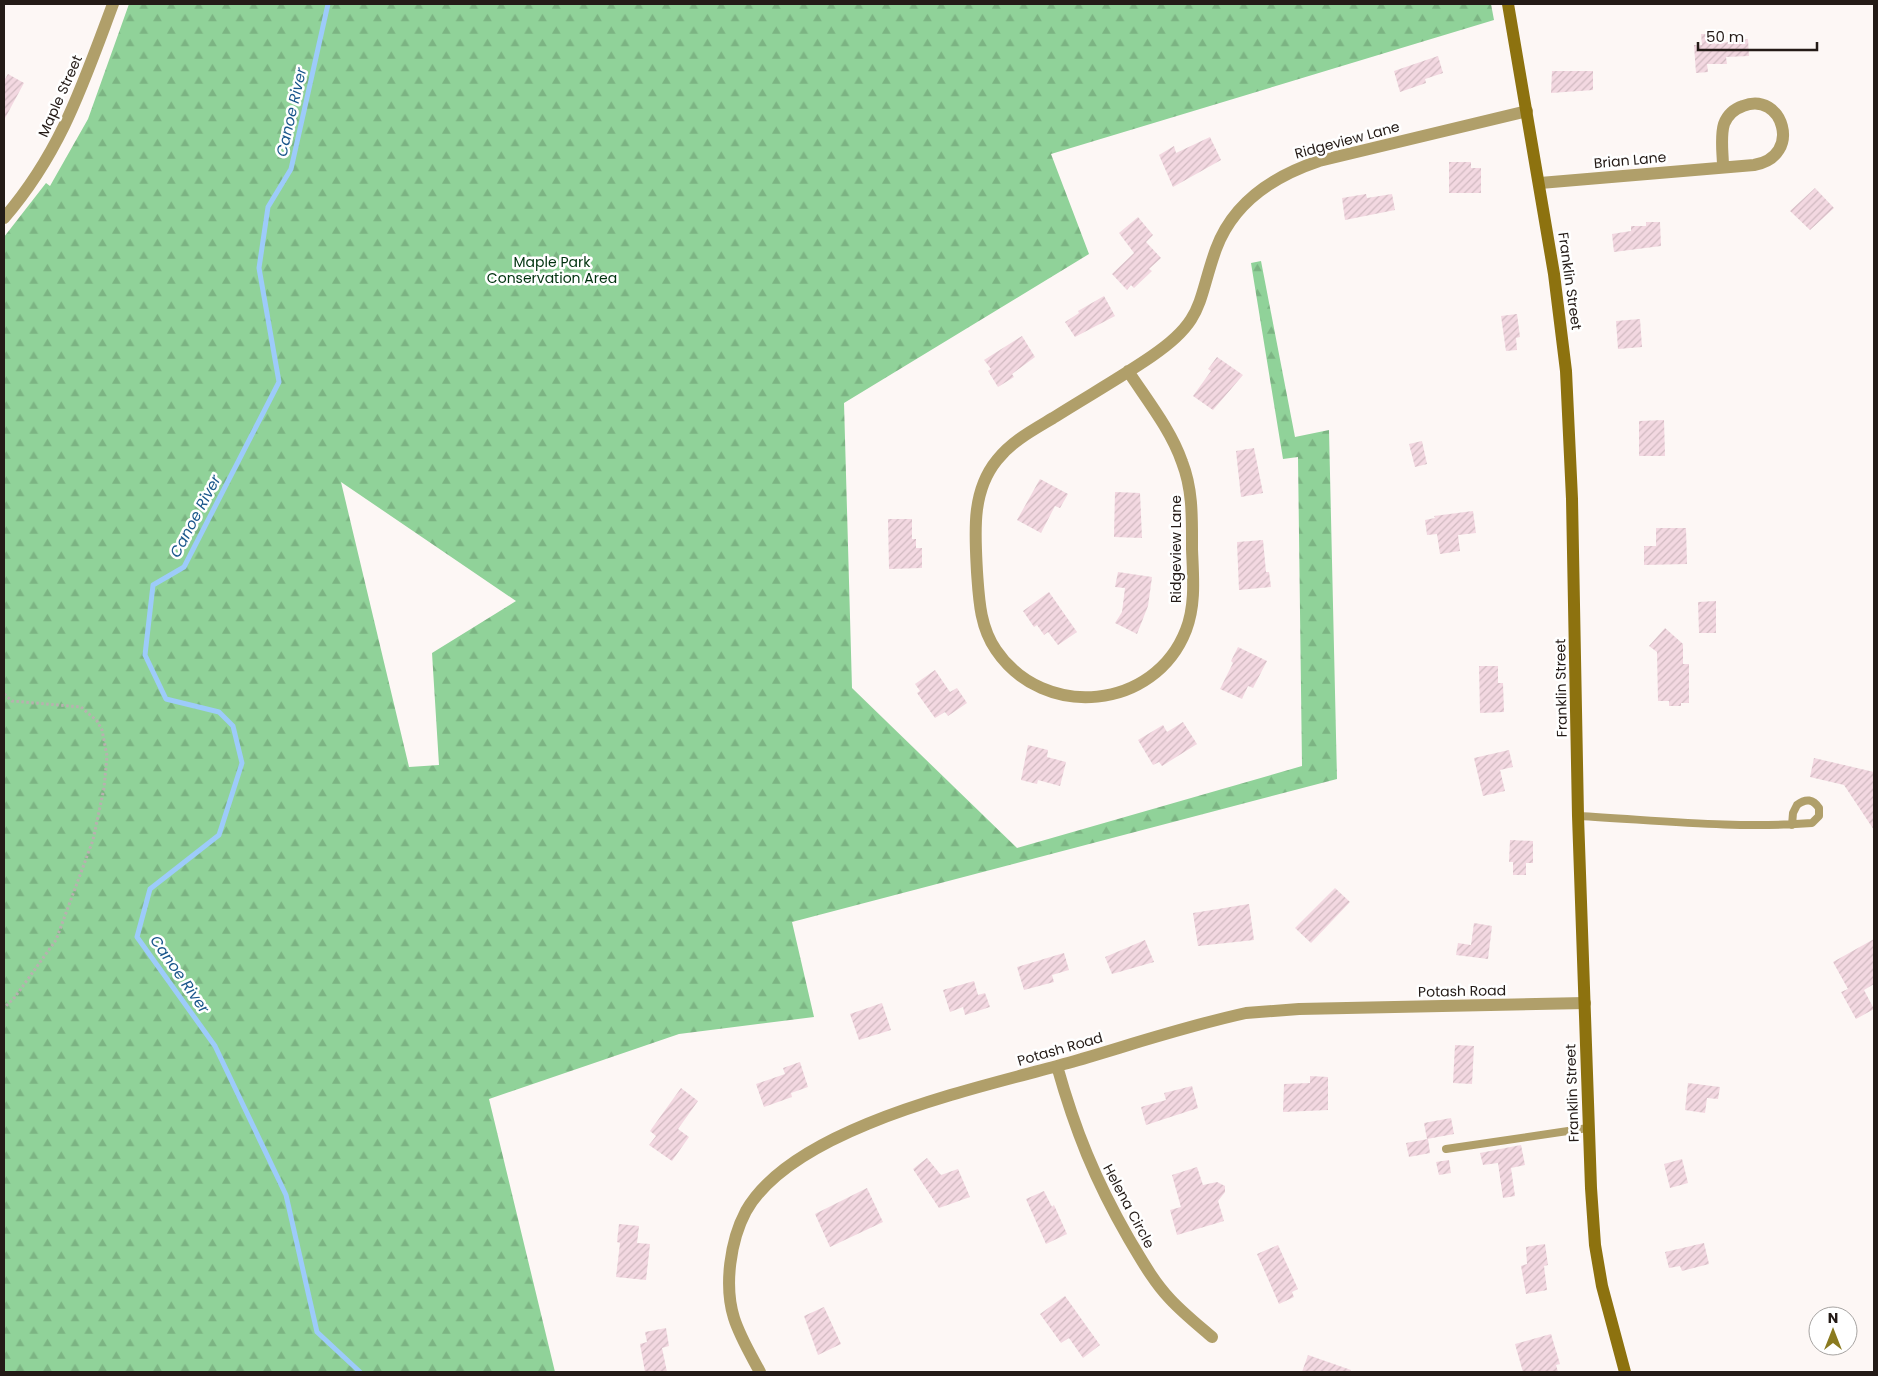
<svg xmlns="http://www.w3.org/2000/svg" width="1878" height="1376" font-family="Poppins,sans-serif">
	<style>
		.forest { fill: url(#forest-firs); fill-rule: evenodd }
		.lines { fill: none; stroke-linecap: round; stroke-linejoin: round }
		.stream { stroke: #9dcbfa; stroke-width: 5 }
		.building { fill: url(#building-hatch) }
		.path { stroke: #b8b1af; stroke-width: 3; stroke-dasharray: 2.5 2.5; stroke-linecap: butt }
		.lane { stroke: #b09f6a; stroke-width: 8 }
		.street { stroke: #b09f6a; stroke-width: 12 }
		.secondary { stroke: #8d720f; stroke-width: 12 }
		.labels { text-anchor: middle; dominant-baseline: central; stroke-width: 5; stroke-linejoin: round; paint-order: stroke }
		.street-label { font-size: 14px; fill: #241b17; stroke: #fff }
		.park-label { font-size: 14px; fill: #01330f; stroke: #fff }
		.water-label { font-size: 15px; font-style: italic; fill: #1a568b; stroke: #fff }
	</style>
	<defs>
		<pattern id="forest-firs" width="22" height="20" patternUnits="userSpaceOnUse" patternTransform="scale(1.25)"><rect width="22" height="20" fill="#90d299"/><path d="M5 1l3.5 6h-7zM16 11l3.5 6h-7z" fill="#7cb483"/></pattern>
		<pattern id="building-hatch" width="6" height="6" patternUnits="userSpaceOnUse" patternTransform="scale(1.25)"><rect width="6" height="6" fill="#f3d8e1"/><path d="M-1 1l2-2M0 6l6-6M5 7l2-2" fill="none" stroke="#d0b9c0"/></pattern>
	</defs>
	<rect width="100%" height="100%" fill="#fdf7f5"/>
	<path class="forest" d="M129 4H1491L1494 20 1051 154 1089 254 844 403 852 688 1017 848 1302 766 1298 457 1283 459 1251 263 1261 261 1295 437 1329 430 1337 779 792 922 814 1017 679 1034 489 1099 555 1372H4V237L46 183 50 186 88 119ZM341 482 516 601 432 653 439 765 409 767Z"/>
	<g class="lines">
		<path class="stream" d="M328 4 291 169 268 207 259 268 279 382 184 567 153 585 145 655 166 699 219 712 233 726 242 763 219 835 150 889 137 937 215 1046 286 1195 317 1332 360 1372"/>
	</g>
	<path class="building" d="M1701 34H1714L1715 44 1748 39 1749 56 1726 57 1727 64H1707L1708 72 1696 73 1694 45H1702Z
		M1438 56 1443 73 1425 79 1426 83 1400 92 1394 71Z
		M1552 71H1593V90L1551 93Z
		M8 74 24 83 4 120V81Z
		M1210 137 1221 160 1173 187 1159 155 1174 146 1176 153Z
		M1449 162H1471V168H1481V193H1449Z
		M1815 188 1834 208 1810 230 1790 211Z
		M1366 194 1367 198 1392 194 1395 210 1345 220 1342 198Z
		M1138 217 1153 235 1146 242 1161 258 1149 269 1152 271 1134 288 1131 285 1127 290 1112 274 1134 253 1119 233Z
		M1646 222H1660L1661 246 1614 252 1612 234 1631 231V226H1646Z
		M1104 296 1115 316 1075 337 1065 322 1079 313 1078 311Z
		M1517 314 1520 337 1516 338 1517 350 1506 351 1501 316Z
		M1640 319 1642 347 1618 349 1616 321Z
		M1022 336 1035 357 1012 374 1014 377 998 387 988 371 991 369 984 360Z
		M1217 357 1243 375 1213 410 1193 396 1211 371 1208 369Z
		M1664 420 1665 456H1639V421Z
		M1422 441 1427 464 1415 467 1409 444Z
		M1254 448 1263 493 1241 497 1236 451Z
		M1040 479 1068 494 1060 508 1055 506 1041 533 1017 520Z
		M1115 492 1140 493 1142 538 1114 537Z
		M1473 511 1476 533 1458 535 1460 551 1440 554 1437 534 1427 535 1425 520 1435 518 1434 516Z
		M888 519H912V539H916V548H922V568L889 569Z
		M1656 528H1686L1687 564 1644 565V546H1656Z
		M1263 540 1266 572H1269L1271 587 1239 590 1237 542Z
		M1118 572 1152 577 1148 606 1137 634 1115 623 1122 612 1125 588 1115 587Z
		M1049 592 1077 632 1058 645 1048 632 1044 635 1037 625 1034 627 1023 611Z
		M1716 601V633H1699L1698 602Z
		M1665 628 1683 644V664H1689V703H1681V706H1669V701H1658L1657 652 1649 646Z
		M1238 647 1267 661 1253 688 1248 686 1242 699 1220 689 1233 663 1231 661Z
		M1479 666H1498V683H1503L1504 712 1480 713Z
		M935 670 950 692 957 688 967 703 948 716 945 712 935 718 917 693 920 691 915 684Z
		M1183 722 1197 744 1162 766 1159 762 1153 765 1138 740 1163 725 1167 732Z
		M1028 745 1048 750 1047 757 1066 762 1060 786 1038 780 1037 784 1021 780Z
		M1509 750 1513 767 1500 770 1505 791 1483 796 1474 758Z
		M1814 758 1874 772V830L1844 785 1810 777Z
		M1510 840 1533 841V863H1526V875H1513V862H1509Z
		M1335 888 1350 902 1311 943 1295 928Z
		M1249 904 1254 940 1198 946 1193 913Z
		M1474 923 1492 926 1488 959 1456 955 1458 943 1471 945Z
		M1874 939V984L1864 990 1874 1009 1856 1019 1841 992 1848 989 1833 962Z
		M1145 940 1154 962 1112 974 1105 957Z
		M1064 953 1069 970 1052 975 1054 982 1024 990 1017 967Z
		M974 981 978 995 985 993 990 1007 965 1015 963 1007 950 1012 943 990Z
		M882 1003 891 1030 859 1040 850 1014Z
		M1455 1045 1474 1046 1472 1084 1453 1083Z
		M800 1062 808 1087 791 1093 792 1097 764 1107 756 1084 785 1074 783 1068Z
		M1310 1076 1328 1077V1110L1283 1112 1284 1084 1310 1083Z
		M1688 1083 1720 1087 1718 1099 1707 1098 1705 1113 1685 1110Z
		M1192 1086 1198 1108 1146 1125 1141 1107 1166 1100 1164 1093Z
		M681 1088 698 1101 678 1129 689 1137 672 1161 649 1145 656 1136 650 1131Z
		M1451 1118 1454 1134 1427 1139 1424 1123Z
		M1428 1139 1430 1153 1409 1157 1406 1143Z
		M1521 1145 1525 1165 1511 1168 1515 1196 1503 1198 1498 1163 1483 1165 1480 1153Z
		M927 1158 941 1175 958 1169 970 1197 939 1208 913 1169Z
		M1682 1159 1688 1183 1670 1188 1664 1164Z
		M1449 1160 1451 1173 1439 1175 1436 1162Z
		M1197 1167 1203 1185 1217 1182 1225 1186V1192L1218 1201 1224 1221 1177 1235 1170 1210 1181 1207 1172 1175Z
		M867 1188 883 1222 830 1247 815 1214Z
		M1044 1191 1052 1207 1054 1205 1067 1234 1046 1244 1026 1199Z
		M619 1224 639 1226 637 1243 650 1244 646 1280 616 1277 620 1243 617 1242Z
		M1704 1243 1709 1264 1682 1271 1680 1266 1669 1268 1665 1252Z
		M1545 1244 1548 1265 1544 1266 1547 1290 1526 1294 1521 1266 1527 1264 1526 1247Z
		M1278 1245 1298 1289 1292 1292 1294 1297 1279 1304 1257 1254Z
		M1065 1296 1100 1345 1083 1358 1069 1338 1061 1343 1040 1314Z
		M824 1307 841 1344 818 1355 804 1316Z
		M666 1328 669 1346 662 1348 667 1372H645L640 1344 647 1342 645 1332Z
		M1551 1334 1560 1364 1556 1365 1558 1372H1523L1515 1344Z
		M1308 1355 1351 1370 1350 1372H1302Z"/>
	<g class="lines">
		<path class="path" d="M4 694 12 701 81 707 97 721 102 730 107 756 104 788 93 840 56 940 15 997 4 1008"/>
		<path class="lane" d="M1578 816C1656 820 1734 829 1812 823L1819 816V808C1813 799 1806 798 1797 805L1793 813 1792 825
			M1446 1149 1588 1128"/>
		<path class="street" d="M1540 183 1754 165C1804 156 1782 90 1743 106 1734 109 1727 116 1724 124 1720 137 1723 154 1723 167
			M4 218C61 152 83 84 113 4
			M1128 371C1147 400 1171 430 1182 462 1193 490 1192 519 1192 549 1193 576 1196 604 1186 630 1155 710 1044 721 996 650 980 627 979 600 977 572 975 533 971 492 997 460 1012 441 1033 430 1053 418 1086 397 1120 378 1152 356 1205 320 1197 302 1216 249 1233 203 1274 176 1319 161L1527 111
			M1057 1066C1075 1130 1095 1180 1129 1239 1141 1259 1153 1281 1170 1299 1183 1313 1198 1325 1212 1337
			M760 1372C751 1355 740 1337 734 1318 724 1286 730 1241 746 1211 794 1126 979 1088 1068 1063 1127 1046 1186 1026 1246 1013L1299 1009 1585 1003"/>
		<path class="secondary" d="M1508 4 1554 274 1566 371 1572 499 1578 816 1591 1188 1595 1245 1602 1286 1625 1372"/>
	</g>
	<g class="labels">
		<g class="street-label">
			<text transform="translate(60 96) rotate(-66)">Maple Street</text>
			<text transform="translate(1347 140) rotate(-15)">Ridgeview Lane</text>
			<text transform="translate(1630 160) rotate(-5)">Brian Lane</text>
			<text transform="translate(1570 281) rotate(82)">Franklin Street</text>
			<text transform="translate(1176 549) rotate(-90)">Ridgeview Lane</text>
			<text transform="translate(1561 688) rotate(-91)">Franklin Street</text>
			<text transform="translate(1462 991) rotate(-1)">Potash Road</text>
			<text transform="translate(1060 1049) rotate(-16)">Potash Road</text>
			<text transform="translate(1572 1093) rotate(-92)">Franklin Street</text>
			<text transform="translate(1129 1206) rotate(62)">Helena Circle</text>
		</g>
		<g class="park-label">
			<text x="552" y="262">Maple Park<tspan x="552" dy="16">Conservation Area</tspan></text>
		</g>
		<g class="water-label">
			<text transform="translate(291 112) rotate(-77)">Canoe River</text>
			<text transform="translate(195 516) rotate(-62)">Canoe River</text>
			<text transform="translate(180 974) rotate(55)">Canoe River</text>
		</g>
	</g>
	<rect width="1878" height="1376" fill="none" stroke="#241b17" stroke-width="10"/>
	<g transform="translate(1833 1331)"><circle r="24" fill="#ffffff" stroke="#a7a4a2"/>
	<path d="M0-4L9 19L0 12L-9 19Z" fill="#8a7a1f"/>
	<text y="-8" font-size="14" font-weight="bold" text-anchor="middle" fill="#241b17">N</text>
	</g>
	<path d="M1698 42v8h119v-8" fill="none" stroke="#241b17" stroke-width="2.5"/>
	<text x="1706" y="42" font-size="15" fill="#241b17" stroke="#ffffff" stroke-width="4" paint-order="stroke">50 m</text>
</svg>
